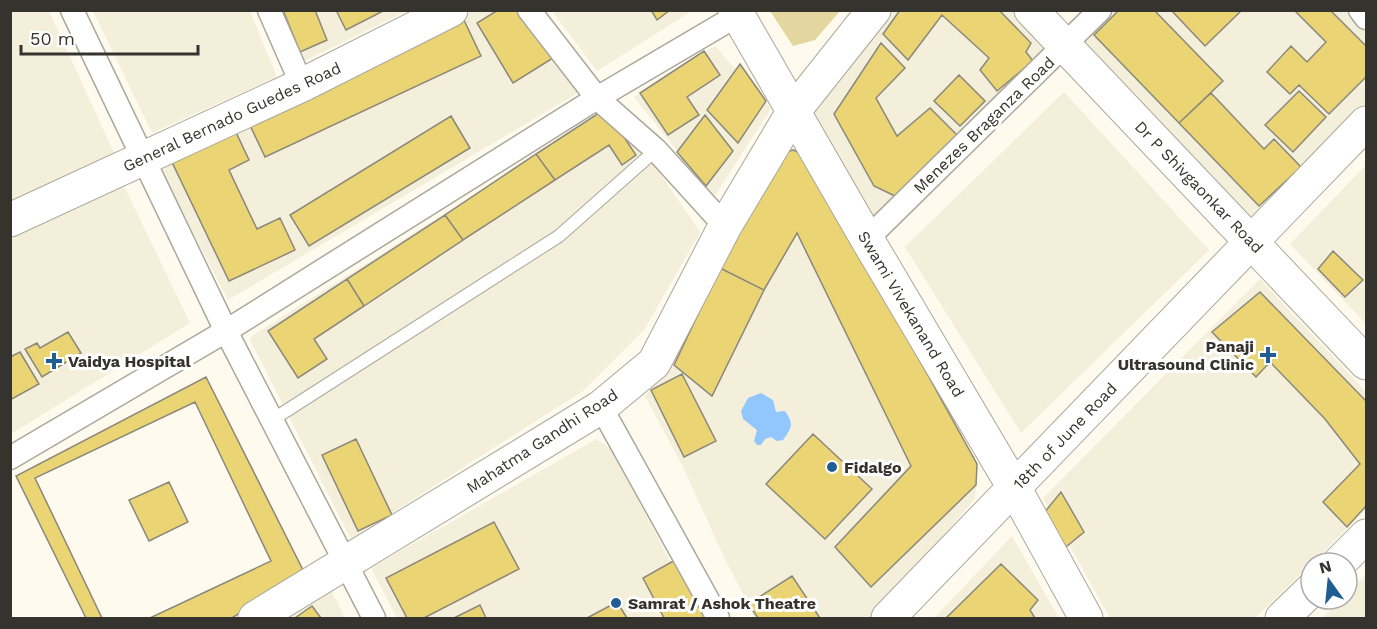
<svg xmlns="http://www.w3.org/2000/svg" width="1377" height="629" font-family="'Work Sans',sans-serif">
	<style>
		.built { fill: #f4efda }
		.green { fill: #e3d79f }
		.water { fill: #92c7fd }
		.building { fill: #ead474; stroke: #8a887b; stroke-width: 1.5; fill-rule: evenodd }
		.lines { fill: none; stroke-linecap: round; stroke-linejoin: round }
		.lane-casing { stroke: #aba89b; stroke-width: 14 }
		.street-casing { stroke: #aba89b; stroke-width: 25 }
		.secondary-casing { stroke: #aba89b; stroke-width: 35 }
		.lane { stroke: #fff; stroke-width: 12 }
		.street { stroke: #fff; stroke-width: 22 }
		.secondary { stroke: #fff; stroke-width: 33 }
		.poi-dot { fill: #205d93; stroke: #fff; stroke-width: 2 }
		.labels { text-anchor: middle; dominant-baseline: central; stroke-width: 6; stroke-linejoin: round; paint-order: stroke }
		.street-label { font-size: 16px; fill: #34332e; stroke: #fff }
		.poi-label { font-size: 16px; font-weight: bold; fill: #34332e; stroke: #fff; text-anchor: start }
	</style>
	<rect width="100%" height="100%" fill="#fefbee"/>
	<path class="built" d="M10 11H49L115 155 10 203Z
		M93 11H250L277 77 152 133Z
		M283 11H407L304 61Z
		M473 11H522L578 93 228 300 157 163Z
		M552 11H692L597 71Z
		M886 11H1014L1052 48 875 223 809 109Z
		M1111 11H1353L1366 24V111L1254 221 1077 44Z
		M715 46 771 109 714 197 634 97Z
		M1064 92 1209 250 1021 433 905 247Z
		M614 106 700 232 645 329 583 391 351 539 249 338Z
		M782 146 813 152 893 315 978 465 975 499 872 618H755L724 557 684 469 645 396 665 372Z
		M1366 165V324L1290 244Z
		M124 186 190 323 11 434V239Z
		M1260 279 1366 392V510L1255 618H1110L1043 498Z
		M596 439 611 449 700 618H397L371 568Z
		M1012 536 1059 618H934Z
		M1366 575V618H1322L1342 599H1347V594Z
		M330 588 345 618H286Z"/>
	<path class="green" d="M770 11H840L815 40 793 46Z"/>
	<path class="water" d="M761 393 773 400 776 412 785 411C794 424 792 427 783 440L777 441 771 437 765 439 761 445H757L754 441 757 430 743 419 741 411 748 398Z"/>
	<path class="building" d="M283 10H315L327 40 300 52Z
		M336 10H385L346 30Z
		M498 10H523L553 58 513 83 477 23Z
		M651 10H670L657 20Z
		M900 10H999L1031 43 1026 52 1033 61 997 91 980 70 989 58 942 15 908 60 883 34Z
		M1119 10H1154L1223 81 1179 123 1094 35Z
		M1171 10H1242L1205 46Z
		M1294 10H1330L1366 46V77L1329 114 1299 85 1290 94 1267 72 1291 46 1307 62 1326 42Z
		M462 16 481 56 265 157 246 117Z
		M881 43 905 68 876 98 897 136 930 108 957 135 897 197 874 186 834 114Z
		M704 51 720 75 687 97 699 115 668 135 640 93Z
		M740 64 766 101 738 143 707 110Z
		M959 75 985 101 960 126 934 101Z
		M1299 91 1326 117 1293 152 1265 125Z
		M1211 93 1264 149 1274 139 1301 167 1259 206 1179 123Z
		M605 109 636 155 622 165 609 145 555 180 536 154Z
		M705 115 733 151 706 186 677 152Z
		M451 116 470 148 309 246 290 215Z
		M234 128 249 160 229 170 257 229 280 218 295 250 229 281 170 158Z
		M793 150 812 158 884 296 977 464 976 485 871 587 835 547 911 466 797 233 764 290 720 268 779 154Z
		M536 154 555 180 463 240 445 215Z
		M445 215 463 240 364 306 347 279Z
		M1333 251 1363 280 1345 297 1318 269Z
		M720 268 764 290 712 396 674 365Z
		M347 279 364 306 314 339 327 359 298 378 268 331Z
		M1260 292 1366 401V506L1347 527 1323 502 1360 464 1325 419 1270 362 1256 377 1212 332Z
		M68 332 81 353 42 377 25 349 37 343 40 348Z
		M20 352 39 384 10 400V357Z
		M682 374 716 441 684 457 651 390Z
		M206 377 304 572 232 618H86L16 476Z
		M195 402 271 561 150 618H102L35 478ZM169 482 188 522 149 541 129 500Z
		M813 434 872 489 825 539 766 484Z
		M356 439 392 515 358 531 322 455Z
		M1061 492 1084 532 1066 547 1044 513Z
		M494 522 519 569 424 618H407L386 578Z
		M675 560 705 618H664L643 578Z
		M1001 564 1038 600 1030 610 1035 618H946Z
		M792 576 820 618H758L748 604Z
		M617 602 627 618H587Z
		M480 605 486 618H454Z
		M312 606 321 618H295Z"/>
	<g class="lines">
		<g class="lane-casing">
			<path id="lane" d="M272 420 559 236 656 150"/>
		</g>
		<g class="street-casing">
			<path id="street" d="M72 10 226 331 374 618
				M269 10 302 85
				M529 10 597 98 656 150 725 226
				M1360 10 1366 18
				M867 239 1100 10
				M601 407 718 618
				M10 458 226 331 597 98 738 15"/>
		</g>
		<g class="secondary-casing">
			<path id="secondary" d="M735 10 867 239 1015 489 1086 618
				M1031 10 1366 363
				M10 220 302 85 451 10
				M1339 563 1366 536
				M255 618 601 407 654 363 725 226 793 112 874 10
				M888 618 1366 123
				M1282 618 1311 590"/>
		</g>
		<use href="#lane" class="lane"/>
		<use href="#street" class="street"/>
		<use href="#secondary" class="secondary"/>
	</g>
	<g class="poi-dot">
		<path d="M1265 346h6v6h6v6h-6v6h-6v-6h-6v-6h6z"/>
		<path d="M51 352h6v6h6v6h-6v6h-6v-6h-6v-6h6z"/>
		<circle cx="832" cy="467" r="6"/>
		<circle cx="616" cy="603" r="6"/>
	</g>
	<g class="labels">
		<g class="street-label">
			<text transform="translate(232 117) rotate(-25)">General Bernado Guedes Road</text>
			<text transform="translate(984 125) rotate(-44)">Menezes Braganza Road</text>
			<text transform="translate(1199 187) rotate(46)">Dr P Shivgaonkar Road</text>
			<text transform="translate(911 314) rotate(59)">Swami Vivekanand Road</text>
			<text transform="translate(1065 436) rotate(-46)">18th of June Road</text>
			<text transform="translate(542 441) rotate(-33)">Mahatma Gandhi Road</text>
		</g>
		<g class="poi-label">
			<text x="1254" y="346" text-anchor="end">Panaji<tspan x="1254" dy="18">Ultrasound Clinic</tspan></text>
			<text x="68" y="361">Vaidya Hospital</text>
			<text x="844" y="467">Fidalgo</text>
			<text x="628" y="603">Samrat / Ashok Theatre</text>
		</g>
	</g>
	<rect width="1377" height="629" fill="none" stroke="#34332e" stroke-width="24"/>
	<g transform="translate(1329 581) rotate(345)"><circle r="28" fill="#ffffff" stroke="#aeadab" stroke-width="1.5"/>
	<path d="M0-4.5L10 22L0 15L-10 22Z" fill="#205d93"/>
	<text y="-9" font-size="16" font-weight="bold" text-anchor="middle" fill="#34332e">N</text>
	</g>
	<path d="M21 45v9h177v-9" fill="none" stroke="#34332e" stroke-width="3"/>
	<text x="30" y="45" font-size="18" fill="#34332e" stroke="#ffffff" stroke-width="4.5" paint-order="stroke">50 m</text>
</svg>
